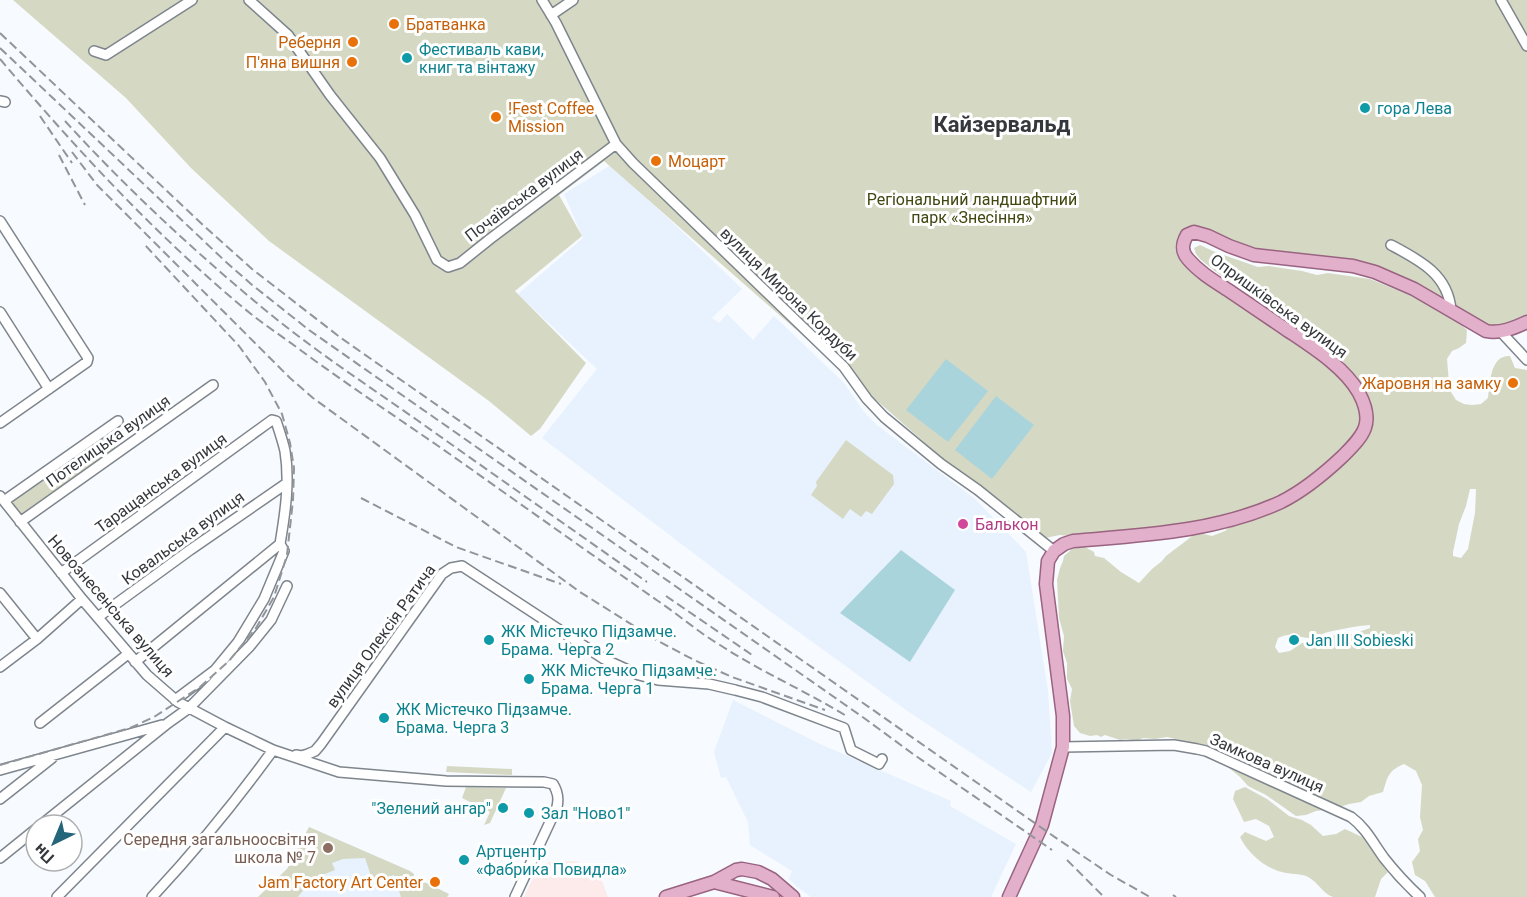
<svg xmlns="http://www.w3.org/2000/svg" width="1527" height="897" font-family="Roboto,sans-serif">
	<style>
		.commercial { fill: #fcebea }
		.built { fill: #e7f2fe }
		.green { fill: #d5d9c3; fill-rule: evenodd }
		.water { fill: #aad4dc }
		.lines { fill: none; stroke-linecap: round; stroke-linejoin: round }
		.minor-casing { stroke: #7e858d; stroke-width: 12 }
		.major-casing { stroke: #996381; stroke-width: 15 }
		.minor { stroke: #fff; stroke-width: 9 }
		.major { stroke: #e2b0ca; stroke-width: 12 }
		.rail { stroke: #929599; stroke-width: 2; stroke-dasharray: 9 4.5; stroke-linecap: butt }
		.food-dot { fill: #e8710a; stroke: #fff; stroke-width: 2 }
		.culture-dot { fill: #0f9aa8; stroke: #fff; stroke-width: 2 }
		.hotel-dot { fill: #d1479c; stroke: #fff; stroke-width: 2 }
		.education-dot { fill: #8d6e63; stroke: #fff; stroke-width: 2 }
		.labels { text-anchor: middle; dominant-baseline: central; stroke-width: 6; stroke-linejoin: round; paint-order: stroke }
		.food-label { font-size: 16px; fill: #c56008; stroke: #fff; text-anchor: end }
		.culture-label { font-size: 16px; fill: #0d838f; stroke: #fff; text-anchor: start }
		.street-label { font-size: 16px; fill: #34373b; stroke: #fff }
		.park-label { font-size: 16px; fill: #414710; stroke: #fff }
		.hotel-label { font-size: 16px; fill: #b23c85; stroke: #fff; text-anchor: start }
		.education-label { font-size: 16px; fill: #785e54; stroke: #fff; text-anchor: end }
		.district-label { font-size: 22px; font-weight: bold; fill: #34373b; stroke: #fff }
	</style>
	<rect width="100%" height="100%" fill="#f7fafe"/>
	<path class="commercial" d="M576 861 580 864H600L599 873 608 897H524L539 865 550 862Z"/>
	<path class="built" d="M611 165 690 239 742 289 712 318 719 323 727 314 753 340 774 316 844 383 864 412 877 425 975 499 1026 552 1048 691 1052 753 1031 792 909 712 763 606 542 438 597 369 518 294 583 238 564 194Z
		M733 700 820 744 951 801 950 806 1016 844 991 897H811L796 886 789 879 792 871 750 845 748 822 726 777 721 778 714 752Z
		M309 827 410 871 414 874V877L449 894 448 897H258L287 869Z"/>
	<path class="green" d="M13 0H1527V317L1496 330 1377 270 1247 249 1202 228 1179 249 1317 354 1357 395 1364 424 1355 440 1292 492 1228 519 1125 531 1070 536 1060 535 1045 538 957 471 604 161 559 195 582 236 515 291 586 363 540 429 531 436 489 401 269 241 191 168 126 98Z
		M1200 245 1215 252 1258 267 1269 266 1302 271 1317 275 1328 273 1370 279 1414 297 1431 306 1445 311 1467 330 1466 343 1459 348 1452 351 1447 359 1449 383 1451 392 1456 400 1464 404 1472 405 1481 404 1488 398C1490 383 1490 355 1510 356L1515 368 1527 370V897H1435L1425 881 1415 875 1412 862 1420 851 1418 839 1423 830 1420 817 1422 785 1416 771 1404 764C1388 771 1388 776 1383 792L1369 796 1361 802 1349 804 1334 809 1316 811 1306 815 1296 816 1266 795 1248 786 1240 777 1217 758 1202 751 1193 743 1167 737 1155 739 1143 738 1137 741 1126 739 1120 740 1105 735 1101 737 1097 735 1090 736 1080 733 1074 726 1070 701 1072 689 1067 679V663L1063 651 1064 636 1059 618 1057 580 1060 568 1063 561 1064 556 1072 549 1083 546 1094 552 1095 556 1104 558 1121 572 1139 583 1152 569 1162 561 1166 556 1195 534H1204L1212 536 1225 531 1235 522 1257 518 1266 513 1359 450 1369 432 1374 412 1368 400 1366 387 1353 376 1343 361 1330 354 1318 342 1302 334 1290 321 1275 313 1262 303 1249 296 1238 285 1228 280 1215 271 1201 260 1196 254 1194 248ZM1470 489H1476L1475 513 1468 549 1461 558 1453 556V552L1459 524 1466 506ZM1370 625V628L1350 635 1337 634 1325 640 1302 643 1290 651 1279 653 1275 647 1278 638C1293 631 1294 637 1310 638 1316 638 1321 634 1328 632 1342 629 1356 626 1370 625Z
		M105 433 118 450 21 520 7 501Z
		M846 440 893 475 894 484 872 514 866 511 861 517 850 509 843 519 811 495 817 486 816 482Z
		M447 766 512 769V775L446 772Z
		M466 787 506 788 490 823 484 825 490 812 462 798Z
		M1245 787 1267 799 1289 816 1302 820 1311 825 1323 836 1336 834 1345 829 1362 837 1388 872 1381 879 1375 897C1365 897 1342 897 1333 897 1323 894 1318 882 1308 877 1303 874 1293 874 1286 873 1267 870 1248 854 1240 837L1245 832 1266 841 1274 837 1269 826 1256 819 1244 822 1233 799 1235 791Z
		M309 827 410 871 414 874V877L449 894 447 897H401L394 875 373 882 365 858 343 859 332 863 335 870 312 879 298 897H258L287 869Z"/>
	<path class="water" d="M946 359 988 391 948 442 906 410Z
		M996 396 1034 425 992 479 955 450Z
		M901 550 955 590 910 662 840 613Z"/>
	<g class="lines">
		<g class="minor-casing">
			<path id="minor" d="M249 0 288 35 330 95 380 158 415 215 437 260 448 267 460 263 490 239 616 144
				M542 0 556 23 616 144 633 163 844 367 867 399 884 417 941 464 978 490 1054 551
				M1501 0 1527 46
				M551 15 573 0
				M94 51 106 55 192 0
				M0 101 5 102
				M0 221 88 358 87 362 0 423
				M1391 245C1419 260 1448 274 1451 310
				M0 312 49 389
				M1501 332 1527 360
				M0 496 82 599 147 675 178 702 225 727 273 750 339 772 446 781 544 782 553 784C558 792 559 798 557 807L515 897
				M4 501 118 421
				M20 522 213 385
				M61 573 272 420 276 421 277 424C280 433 283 442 285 451 290 482 285 514 280 544
				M0 593 37 639
				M98 617 190 550 287 483
				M135 662 280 544
				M0 667 37 639 82 599
				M175 700 215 670 238 642 264 599 284 551 280 544
				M40 723 128 654
				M1063 747 1174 745 1197 749 1206 751 1351 817C1366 828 1373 843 1384 858 1395 872 1407 885 1420 897
				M296 755 301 756 308 754 315 751 321 744 442 574 451 568 462 566 604 659 639 675 658 680 709 684 735 690 762 697 844 728 851 750 879 764 882 759
				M0 770 162 725
				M0 799 52 758
				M41 825 168 723 189 708 250 646 271 620 287 586
				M0 858 36 829
				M57 897 225 727
				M152 897C195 851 236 801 273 750"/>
		</g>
		<g class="major-casing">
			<path id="major" d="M714 882 773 897
				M666 897 714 882 736 870 742 869 758 872 772 879 793 897
				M1009 897 1042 825 1063 747V716L1046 584 1048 561 1054 551 1064 544 1073 541C1143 535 1216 532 1281 502 1303 491 1325 473 1343 456 1364 435 1375 423 1359 393 1344 366 1309 345 1284 328 1265 315 1247 303 1228 290 1214 281 1199 272 1188 259 1181 251 1182 244 1187 235L1194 232 1208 236 1229 246 1254 255 1353 266 1375 272 1414 289 1486 331C1500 334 1514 328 1527 322"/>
		</g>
		<use href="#minor" class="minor"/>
		<use href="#major" class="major"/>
		<path class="rail" d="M0 33 204 226 252 269 341 338 1059 840 1111 875 1150 897
			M0 48 226 262 251 284 309 330 864 718 913 754 1052 850
			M0 59C77 150 158 238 251 314 266 326 283 337 299 349 360 394 424 435 485 479 543 520 601 561 658 601 679 615 698 632 720 645 761 672 806 691 848 717
			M40 116 72 163
			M65 121C128 190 197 254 270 314 317 352 367 385 417 420 493 474 570 528 647 582
			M72 152 97 185 290 378 313 398 580 592 658 641 694 660 732 677 825 710
			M59 155 85 205
			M361 498 456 547 561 584
			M666 596 755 657
			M0 765 130 728 154 717 200 687 229 661 256 628 274 597 287 555 293 500 294 468 290 443 282 414 265 382 239 346 144 244
			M1067 860 1104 897
			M1173 895 1176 897"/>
	</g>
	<g class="food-dot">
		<circle cx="394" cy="24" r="6"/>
		<circle cx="353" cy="42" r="6"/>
		<circle cx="352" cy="62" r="6"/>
		<circle cx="496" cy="117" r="6"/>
		<circle cx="656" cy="161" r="6"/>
		<circle cx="1513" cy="383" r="6"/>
		<circle cx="435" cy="882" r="6"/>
	</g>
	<g class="culture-dot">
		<circle cx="407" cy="58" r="6"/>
		<circle cx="1365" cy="108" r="6"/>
		<circle cx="489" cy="640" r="6"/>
		<circle cx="1294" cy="640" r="6"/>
		<circle cx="529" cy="679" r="6"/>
		<circle cx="384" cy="718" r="6"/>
		<circle cx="503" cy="808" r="6"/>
		<circle cx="529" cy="813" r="6"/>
		<circle cx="464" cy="860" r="6"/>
	</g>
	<circle class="hotel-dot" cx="963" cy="524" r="6"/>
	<circle class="education-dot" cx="328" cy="848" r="6"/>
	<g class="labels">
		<g class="food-label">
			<text x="406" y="24" text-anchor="start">Братванка</text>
			<text x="341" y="42">Реберня</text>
			<text x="340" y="62">П'яна вишня</text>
			<text x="508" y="108" text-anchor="start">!Fest Coffee<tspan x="508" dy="18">Mission</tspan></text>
			<text x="668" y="161" text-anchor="start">Моцарт</text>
			<text x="1501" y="383">Жаровня на замку</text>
			<text x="423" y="882">Jam Factory Art Center</text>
		</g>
		<g class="culture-label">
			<text x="419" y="49">Фестиваль кави,<tspan x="419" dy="18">книг та вінтажу</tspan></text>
			<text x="1377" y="108">гора Лева</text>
			<text x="501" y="631">ЖК Містечко Підзамче.<tspan x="501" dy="18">Брама. Черга 2</tspan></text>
			<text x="1306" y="640">Jan III Sobieski</text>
			<text x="541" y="670">ЖК Містечко Підзамче.<tspan x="541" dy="18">Брама. Черга 1</tspan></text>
			<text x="396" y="709">ЖК Містечко Підзамче.<tspan x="396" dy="18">Брама. Черга 3</tspan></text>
			<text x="491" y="808" text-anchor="end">"Зелений ангар"</text>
			<text x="541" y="813">Зал "Ново1"</text>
			<text x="476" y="851">Артцентр<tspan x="476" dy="18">«Фабрика Повидла»</tspan></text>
		</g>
		<g class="street-label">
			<text transform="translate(524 195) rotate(-37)">Почаївська вулиця</text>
			<text transform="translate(789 294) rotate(44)">вулиця Мирона Кордуби</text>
			<text transform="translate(1279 306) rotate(36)">Опришківська вулиця</text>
			<text transform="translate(108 441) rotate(-35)">Потелицька вулиця</text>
			<text transform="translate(161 483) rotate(-36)">Таращанська вулиця</text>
			<text transform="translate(183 538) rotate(-36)">Ковальська вулиця</text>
			<text transform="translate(111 606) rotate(49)">Новознесенська вулиця</text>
			<text transform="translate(381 636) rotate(-54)">вулиця Олексія Ратича</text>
			<text transform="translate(1267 763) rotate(24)">Замкова вулиця</text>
		</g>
		<g class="park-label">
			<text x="972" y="199">Регіональний ландшафтний<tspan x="972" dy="18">парк «Знесіння»</tspan></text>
		</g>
		<g class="hotel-label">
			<text x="975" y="524">Балькон</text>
		</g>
		<g class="education-label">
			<text x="316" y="839">Середня загальноосвітня<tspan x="316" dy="18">школа № 7</tspan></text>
		</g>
		<g class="district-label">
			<text x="1002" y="124">Кайзервальд</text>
		</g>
	</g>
	<g transform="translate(54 843) rotate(223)"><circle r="28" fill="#ffffff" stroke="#aeafb1" stroke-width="1.5"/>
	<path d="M0-4.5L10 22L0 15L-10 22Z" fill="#246579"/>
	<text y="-9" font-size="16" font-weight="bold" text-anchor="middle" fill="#34373b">Пн</text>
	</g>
</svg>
